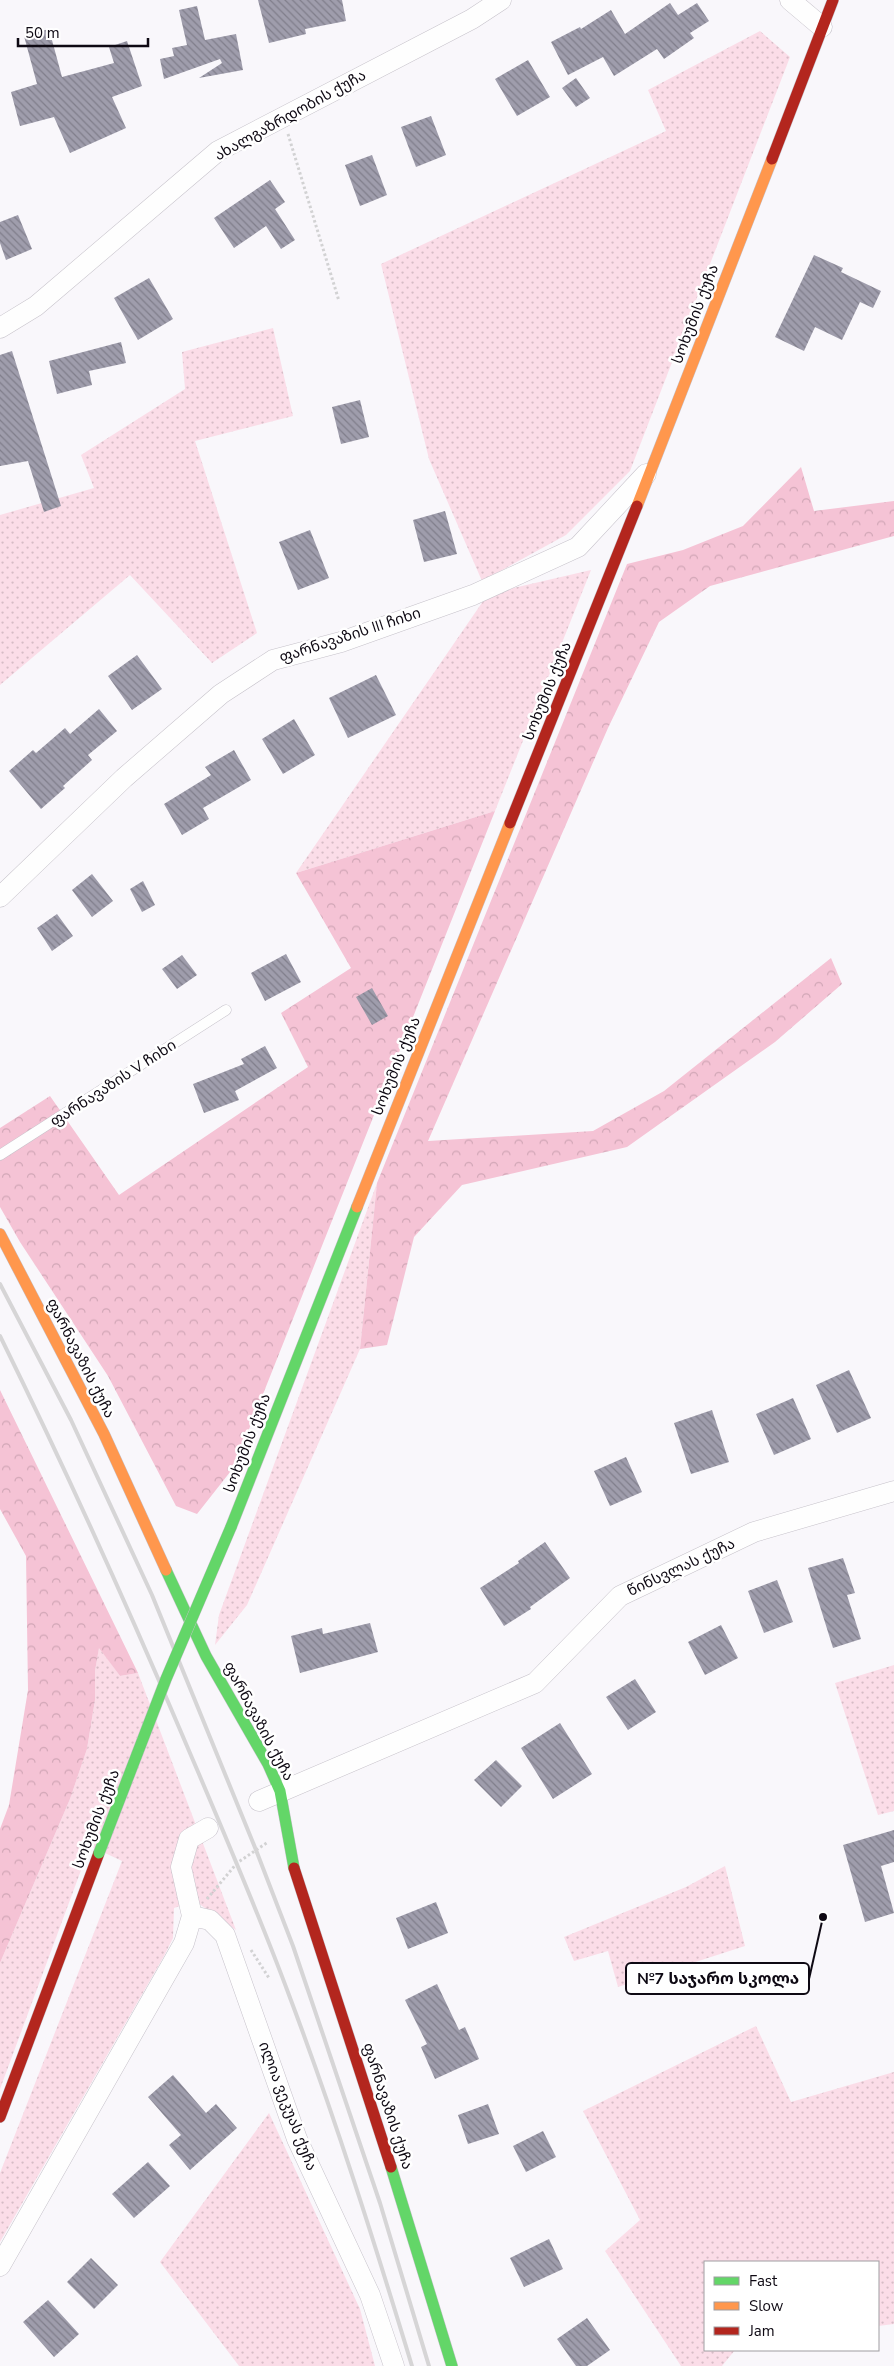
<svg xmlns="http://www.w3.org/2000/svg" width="894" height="2366" font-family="'Nunito Sans','Noto Sans Georgian',sans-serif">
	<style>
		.grass { fill: url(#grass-dots) }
		.forest { fill: url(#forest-crowns) }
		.building { fill: url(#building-back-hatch) }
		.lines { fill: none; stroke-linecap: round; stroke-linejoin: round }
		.lane-casing { stroke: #c6c2ca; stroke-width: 11 }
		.street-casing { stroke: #c6c2ca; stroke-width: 21 }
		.fast-casing { stroke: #c6c2ca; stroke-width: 12 }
		.slow-casing { stroke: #c6c2ca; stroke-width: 12 }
		.jam-casing { stroke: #c6c2ca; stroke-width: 12 }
		.path { stroke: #d2d2d3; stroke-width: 3; stroke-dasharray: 2.5 2.5; stroke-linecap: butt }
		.lane { stroke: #fefefe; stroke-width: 10 }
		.street { stroke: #fefefe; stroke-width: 20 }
		.fast { stroke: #63d668; stroke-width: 11 }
		.slow { stroke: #ff974d; stroke-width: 11 }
		.jam { stroke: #b3261e; stroke-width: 11 }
		.rail { stroke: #d6d5d6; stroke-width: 4 }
		.fast-bridge-casing { stroke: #c6c2ca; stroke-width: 12; stroke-linecap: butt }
		.fast-bridge { stroke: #63d668; stroke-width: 11 }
		.labels { text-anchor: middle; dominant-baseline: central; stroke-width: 5; stroke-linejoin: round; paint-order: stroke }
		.street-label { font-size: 15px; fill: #0e0913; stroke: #fff }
		.leader { fill: none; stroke: #0e0913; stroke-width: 2 }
		.callout-dot { fill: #0e0913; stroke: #fff; stroke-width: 2 }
		.callout { fill: #fff; stroke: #0e0913; stroke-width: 2 }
		.callout-label { font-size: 16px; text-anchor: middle; font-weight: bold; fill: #0e0913 }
	</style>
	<defs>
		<pattern id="grass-dots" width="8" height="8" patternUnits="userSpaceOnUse" patternTransform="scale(1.25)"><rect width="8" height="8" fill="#fbdde8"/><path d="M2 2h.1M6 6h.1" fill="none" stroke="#d6bcc6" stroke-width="1.8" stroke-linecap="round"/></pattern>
		<pattern id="forest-crowns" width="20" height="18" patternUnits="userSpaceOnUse" patternTransform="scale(1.25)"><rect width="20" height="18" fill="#f5c3d5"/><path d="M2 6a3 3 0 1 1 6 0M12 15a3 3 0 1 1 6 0" fill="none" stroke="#d1a6b6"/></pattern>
		<pattern id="building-back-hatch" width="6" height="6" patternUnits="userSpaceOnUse" patternTransform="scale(1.25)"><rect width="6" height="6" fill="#9f9dac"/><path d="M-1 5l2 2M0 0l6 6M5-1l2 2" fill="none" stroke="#807e8b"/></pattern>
	</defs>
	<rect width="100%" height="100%" fill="#f9f7fb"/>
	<path class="grass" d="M760 31 790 57 630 471 566 535 482 581 429 459 381 264 666 131 648 90Z
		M273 328 293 416 195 441 257 633 212 663 130 575 0 685V515L94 488 81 455 185 389 182 352Z
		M591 570 495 811 296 873 488 594Z
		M377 1183 360 1349 247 1605 215 1645 219 1615Z
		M99 1647 120 1676 138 1673 236 1930 195 1901 174 1908 173 1938 164 1956 0 2242V2173L122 1861 90 1846 0 2089V1963L70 1799 87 1749 95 1700V1671Z
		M894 1665V1811L878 1815 835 1683Z
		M725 1866 745 1946 618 1987 608 1951 574 1961 564 1937 686 1887Z
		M756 2026 791 2102 894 2072V2324L878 2326V2262H705V2350H735L722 2366H681L605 2251 640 2220 583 2111Z
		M269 2113 360 2309 375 2366H239L160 2262Z"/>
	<path class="forest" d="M801 467 814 511 894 501V536L710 586 659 622 608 728 428 1141 593 1131 664 1091 831 958 842 984 775 1042 627 1147 462 1185 414 1237 387 1345 360 1349 377 1183 627 564 683 550 743 526Z
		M495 811 234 1467 197 1514 176 1506 108 1376 20 1242 0 1207V1128L50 1096 119 1195 308 1067 281 1013 351 968 296 873Z
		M0 1390 138 1673 120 1676 99 1648 95 1671V1700L87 1749 70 1799 0 1963V1829L9 1805 28 1690 26 1556 0 1509Z"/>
	<path class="building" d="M258 0H342L346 21 305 29 306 34 269 43Z
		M670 3 678 15 697 3 709 21 690 33 694 38 664 59 657 49 614 76 603 57 568 75 551 42 580 27 581 29 611 10 625 34Z
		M197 6 205 40 236 34 243 70 199 78 222 63 220 59 164 79 160 59 174 56 172 48 187 45 179 10Z
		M49 29 62 77 114 63 109 47 127 41 142 86 112 97 126 128 70 153 54 117 20 126 11 92 37 84 24 36Z
		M528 60 550 97 517 116 495 79Z
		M576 78 590 98 576 107 562 88Z
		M431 116 446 155 416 167 401 127Z
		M372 155 387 195 360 206 345 165Z
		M270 180 285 202 275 209 295 240 281 249 266 226 234 248 214 218Z
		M18 215 32 249 6 260 0 243V222Z
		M814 255 843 268 841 272 881 291 873 308 860 302 842 340 815 327 804 351 775 337Z
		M149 278 173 319 138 340 114 298Z
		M121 342 126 363 89 371 92 385 57 394 49 361Z
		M12 351 61 506 44 512 28 461 0 466V355Z
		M360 400 369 437 341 444 332 407Z
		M445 511 457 554 424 562 413 520Z
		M310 530 329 578 298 590 279 542Z
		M137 655 162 689 132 710 108 676Z
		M376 675 396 715 348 738 329 698Z
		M99 709 117 731 88 755 92 760 63 786 65 788 41 809 9 771 33 750 36 753 65 728 70 734Z
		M294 719 315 755 283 774 262 739Z
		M234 750 251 780 203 808 209 819 182 835 164 804 211 775 205 767Z
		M92 874 113 901 92 917 72 890Z
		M143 881 155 905 142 912 130 889Z
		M57 914 73 936 52 951 37 928Z
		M286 954 301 982 265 1001 251 973Z
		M182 955 197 975 177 989 162 969Z
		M372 988 388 1016 372 1025 356 997Z
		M265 1046 277 1068 235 1091 239 1100 204 1113 193 1084 244 1064 241 1059Z
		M849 1370 871 1418 837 1433 816 1385Z
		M793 1398 811 1439 774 1455 756 1414Z
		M712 1410 729 1462 691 1474 674 1423Z
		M626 1457 642 1492 610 1506 594 1471Z
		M545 1542 570 1578 530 1607 531 1609 504 1626 480 1588 519 1563 518 1561Z
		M843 1558 855 1593 847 1595 861 1639 833 1648 808 1568Z
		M777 1580 793 1622 764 1633 748 1591Z
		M370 1623 378 1652 300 1673 291 1636 322 1628 323 1634Z
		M721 1625 738 1658 705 1675 688 1642Z
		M635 1679 656 1712 628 1730 606 1697Z
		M560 1723 592 1774 553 1799 521 1748Z
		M496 1760 522 1786 501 1807 474 1780Z
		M894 1830V1862L881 1866 894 1913 865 1922 843 1845Z
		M436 1902 448 1933 408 1949 396 1918Z
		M437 1984 459 2030 465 2027 479 2059 435 2079 421 2047 427 2044 405 2000Z
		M173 2075 206 2113 216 2104 237 2128 190 2170 169 2145 181 2135 148 2097Z
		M488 2104 499 2134 468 2144 458 2115Z
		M543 2131 556 2157 526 2172 513 2146Z
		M148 2162 170 2186 134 2218 112 2194Z
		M549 2239 563 2269 524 2287 510 2258Z
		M91 2258 118 2285 94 2309 67 2282Z
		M48 2300 79 2334 54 2357 23 2322Z
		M587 2318 610 2350 587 2366H576L557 2339Z"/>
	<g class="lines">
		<g class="lane-casing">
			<path id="lane" d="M0 1155 226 1010"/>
		</g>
		<g class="street-casing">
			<path id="street" d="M790 0 822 27
				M0 328 36 306 218 151 472 19 501 0
				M0 897 124 778 221 694 273 660 341 642 473 595 578 547 646 474
				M259 1801 535 1683 620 1596 754 1532 894 1491
				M192 1916 210 1920 225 1935 297 2139 370 2295 394 2366
				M0 2266 184 1943 192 1916 181 1867 189 1839 208 1828"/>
		</g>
		<g class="fast-casing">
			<path id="fast" d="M231 1527 357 1207
				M166 1570 206 1656 268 1764 280 1791 294 1868
				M391 2167 452 2366"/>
		</g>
		<g class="slow-casing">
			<path id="slow" d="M637 506 772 159
				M357 1207 510 823
				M0 1234 104 1434 166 1570"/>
		</g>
		<g class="jam-casing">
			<path id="jam" d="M772 159 833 0
				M510 823 637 506
				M294 1868 391 2167
				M0 2117 99 1853"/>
		</g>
		<path class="path" d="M288 134 339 301
			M207 1899 237 1863 268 1842
			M251 1950 269 1978"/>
		<use href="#lane" class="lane"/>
		<use href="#street" class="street"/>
		<use href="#fast" class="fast"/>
		<use href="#slow" class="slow"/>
		<use href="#jam" class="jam"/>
		<path class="rail" d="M0 1284 71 1420 152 1595 256 1850 293 1946 380 2203 429 2366
			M0 1336C64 1466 124 1598 181 1732 218 1819 256 1906 289 1995 335 2117 374 2241 412 2366"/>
		<g class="fast-bridge-casing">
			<path id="fast-bridge" d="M99 1853 166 1679 231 1527"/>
		</g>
		<use href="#fast-bridge" class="fast-bridge"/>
	</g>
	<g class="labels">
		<g class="street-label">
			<text transform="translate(290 115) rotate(-29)">ახალგაზრდობის ქუჩა</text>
			<text transform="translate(695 314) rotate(-69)">სოხუმის ქუჩა</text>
			<text transform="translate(350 635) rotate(-18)">ფარნავაზის III ჩიხი</text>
			<text transform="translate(547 691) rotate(-68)">სოხუმის ქუჩა</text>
			<text transform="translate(396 1066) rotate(-68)">სოხუმის ქუჩა</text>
			<text transform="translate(113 1083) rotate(-33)">ფარნავაზის V ჩიხი</text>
			<text transform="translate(81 1358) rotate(63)">ფარნავაზის ქუჩა</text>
			<text transform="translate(247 1443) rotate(-69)">სოხუმის ქუჩა</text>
			<text transform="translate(681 1567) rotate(-25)">წინსვლას ქუჩა</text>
			<text transform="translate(259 1721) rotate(62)">ფარნავაზის ქუჩა</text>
			<text transform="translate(96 1819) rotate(-69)">სოხუმის ქუჩა</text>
			<text transform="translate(288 2106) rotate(69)">ილია ვეკუას ქუჩა</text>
			<text transform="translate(388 2106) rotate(72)">ფარნავაზის ქუჩა</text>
		</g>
	</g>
	<path class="leader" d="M823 1917L809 1979"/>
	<circle class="callout-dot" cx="823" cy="1917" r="5"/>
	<rect class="callout" x="626" y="1963" width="183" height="31" rx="5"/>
	<g class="callout-label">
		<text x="718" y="1984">№7 საჯარო სკოლა</text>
	</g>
	<rect x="704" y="2261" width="175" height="90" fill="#ffffff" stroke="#9f9da1"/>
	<rect x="714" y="2277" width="25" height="8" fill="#63d668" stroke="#9f9da1"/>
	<text x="749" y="2286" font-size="15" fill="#0e0913">Fast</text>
	<rect x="714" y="2302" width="25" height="8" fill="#ff974d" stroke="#9f9da1"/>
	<text x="749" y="2311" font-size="15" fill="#0e0913">Slow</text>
	<rect x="714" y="2327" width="25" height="8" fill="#b3261e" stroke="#9f9da1"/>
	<text x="749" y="2336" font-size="15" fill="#0e0913">Jam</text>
	<path d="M18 38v8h130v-8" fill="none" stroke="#0e0913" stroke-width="2.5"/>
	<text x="25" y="38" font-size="15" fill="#0e0913" stroke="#ffffff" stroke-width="4" paint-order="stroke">50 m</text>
</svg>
